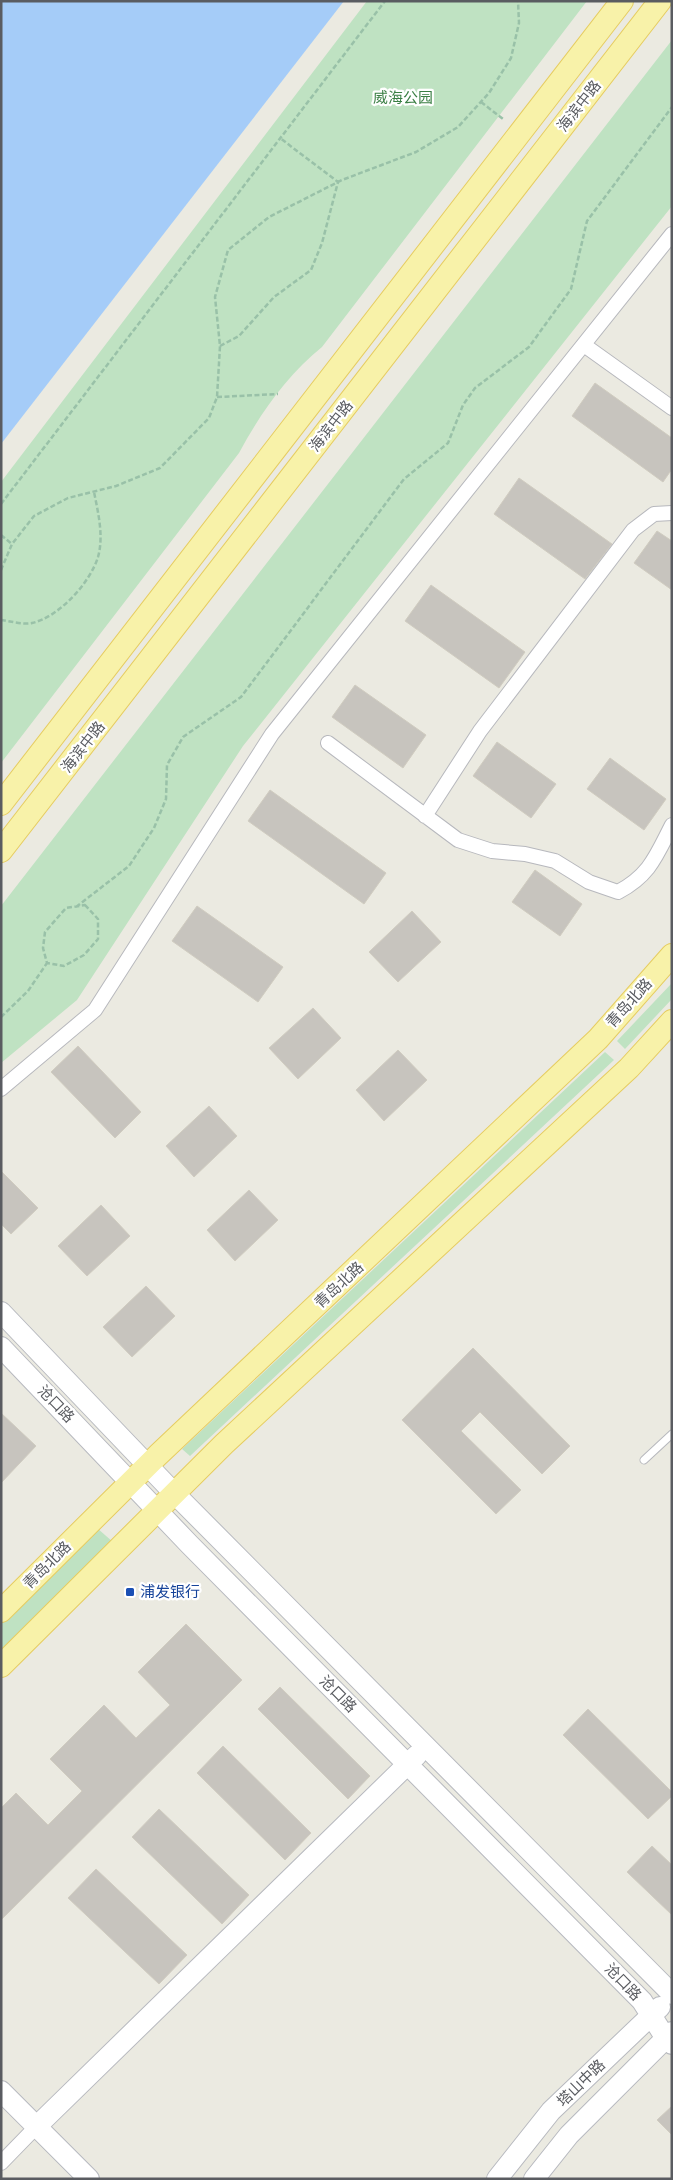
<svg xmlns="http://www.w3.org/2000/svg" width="673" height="2180" font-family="Rubik,'Noto Sans SC',sans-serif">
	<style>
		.green { fill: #bfe2c2 }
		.water { fill: #a5ccf8 }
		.building { fill: #c7c4be; stroke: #d0ccc0 }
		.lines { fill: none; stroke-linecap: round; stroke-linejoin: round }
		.lane-casing { stroke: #b7b8bd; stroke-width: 9 }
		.street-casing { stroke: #b7b8bd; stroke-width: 16 }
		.secondary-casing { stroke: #b7b9bf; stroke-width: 22 }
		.primary-casing { stroke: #e6cc60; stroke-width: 24 }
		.path { stroke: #99c1a8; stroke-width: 2.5; stroke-dasharray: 5 2.5; stroke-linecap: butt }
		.lane { stroke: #fff; stroke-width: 7 }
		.street { stroke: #fff; stroke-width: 14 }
		.secondary { stroke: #fff; stroke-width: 20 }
		.primary { stroke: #f8f2a9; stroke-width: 22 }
		.transit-dot { fill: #1a4fb4; stroke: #fff; stroke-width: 2 }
		.labels { text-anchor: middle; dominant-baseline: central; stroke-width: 4.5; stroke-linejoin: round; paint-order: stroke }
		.park-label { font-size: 15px; fill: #3a7f44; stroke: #fff }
		.street-label { font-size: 15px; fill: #5a5c61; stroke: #fff }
		.transit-label { font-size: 15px; fill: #164399; stroke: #fff; text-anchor: start }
	</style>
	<rect width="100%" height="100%" fill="#ebeae1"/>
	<path class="green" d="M367 1H587L322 347C287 375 260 414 239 453L1 763V482Z
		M672 40V206L243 746 77 1000 1 1063V906Z
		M672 983V999L625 1049 617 1041Z
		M605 1052 614 1060 190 1456 182 1449Z
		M97 1528 113 1542 1 1652V1623Z"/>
	<path class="water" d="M1 1H344L1 444Z"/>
	<path class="building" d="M595 383 672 438V469L663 482 572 416Z
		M519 478 612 544 585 579 494 514Z
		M657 531 672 541V590L634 563Z
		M431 585 525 652 499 688 405 621Z
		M355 685 426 735 403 768 332 717Z
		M497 742 556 784 531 818 473 776Z
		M610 758 666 799 644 830 587 789Z
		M270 790 386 873 364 904 248 821Z
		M535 870 582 904 560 936 512 902Z
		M197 906 283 967 258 1002 172 941Z
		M412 911 441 942 398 982 369 952Z
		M313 1008 341 1038 298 1079 269 1048Z
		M78 1046 141 1112 115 1138 51 1072Z
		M398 1050 427 1080 384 1121 356 1090Z
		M209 1106 237 1136 194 1177 166 1146Z
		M1 1171 38 1208 11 1234 1 1224Z
		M249 1190 278 1220 235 1261 207 1230Z
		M101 1205 130 1236 87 1276 58 1246Z
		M146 1286 175 1316 132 1357 103 1327Z
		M473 1348 570 1446 542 1474 480 1412 461 1431 521 1490 496 1514 402 1420Z
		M1 1413 36 1446 1 1483Z
		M186 1624 242 1680 1 1920V1808L16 1793 48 1825 82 1791 50 1759 104 1705 136 1738 170 1705 138 1672Z
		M280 1687 370 1776 348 1799 258 1709Z
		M588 1709 672 1792V1796L648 1819 563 1735Z
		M223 1746 311 1833 285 1860 197 1773Z
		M159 1809 249 1895 222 1924 132 1837Z
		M652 1846 672 1865V1915L627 1872Z
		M96 1869 187 1955 159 1984 68 1898Z
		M672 2106V2135L657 2120Z"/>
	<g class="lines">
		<g class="lane-casing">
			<path id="lane" d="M644 1460 672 1434"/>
		</g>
		<g class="street-casing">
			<path id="street" d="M584 345 672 408
				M328 743 458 840 492 851 525 854 555 861 589 882 618 892C650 875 656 856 672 825
				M425 816 480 731 633 530 654 514 672 513
				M1 1089 95 1010 272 734 672 234
				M1 2163 36 2127"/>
		</g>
		<g class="secondary-casing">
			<path id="secondary" d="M1 1312 174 1493 672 1994
				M1 1347 190 1545 642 2001 665 2037 672 2044
				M1 2091 89 2179
				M36 2127 417 1755
				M497 2179 551 2111 660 2007
				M534 2179 569 2135 672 2032"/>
		</g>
		<g class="primary-casing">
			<path id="primary" d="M1 804 622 1
				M1 851 660 1
				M1 1611 158 1455 598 1039 672 955
				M1 1666 224 1444 629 1068 672 1021"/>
		</g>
		<path class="path" d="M481 102 503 119
			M220 346 239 336 274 297 311 270 322 243 338 182 280 138
			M217 397 278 394
			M1 504 385 1
			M1 535 12 544
			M1 570 12 544 34 516 68 498 116 486 160 468 209 418 217 397 220 346 215 297 228 250 269 217 342 180 416 152 458 127 489 93 511 58 519 23 518 1
			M1 620C10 621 23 625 32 623 59 617 90 583 98 557 104 536 98 512 94 492
			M85 905 98 919V939L84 955 64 966 47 963 43 948 45 932 66 908Z
			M76 907 129 866 154 828 166 799 167 765 183 737 241 697 404 479 448 443 463 405 475 388 529 347 571 289 587 221 672 107
			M1 1017 28 991 47 963"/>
		<use href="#lane" class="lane"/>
		<use href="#street" class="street"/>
		<use href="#secondary" class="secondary"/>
		<use href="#primary" class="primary"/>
	</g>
	<rect class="transit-dot" x="125" y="1587" width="10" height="10" rx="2.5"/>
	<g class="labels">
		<g class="park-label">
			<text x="403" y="98">威海公园</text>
		</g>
		<g class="street-label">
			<text transform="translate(579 106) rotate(-52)">海滨中路</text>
			<text transform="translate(331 426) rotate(-52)">海滨中路</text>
			<text transform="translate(83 747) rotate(-52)">海滨中路</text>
			<text transform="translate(629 1003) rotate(-48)">青岛北路</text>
			<text transform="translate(339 1285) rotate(-43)">青岛北路</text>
			<text transform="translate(56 1404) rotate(46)">沧口路</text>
			<text transform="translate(47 1565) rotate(-45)">青岛北路</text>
			<text transform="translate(338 1694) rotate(45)">沧口路</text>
			<text transform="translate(623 1982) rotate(46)">沧口路</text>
			<text transform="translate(581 2083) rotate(-44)">塔山中路</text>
		</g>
		<g class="transit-label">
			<text x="140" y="1592">浦发银行</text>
		</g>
	</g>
	<rect width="673" height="2180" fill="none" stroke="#5a5c61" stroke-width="5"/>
</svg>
